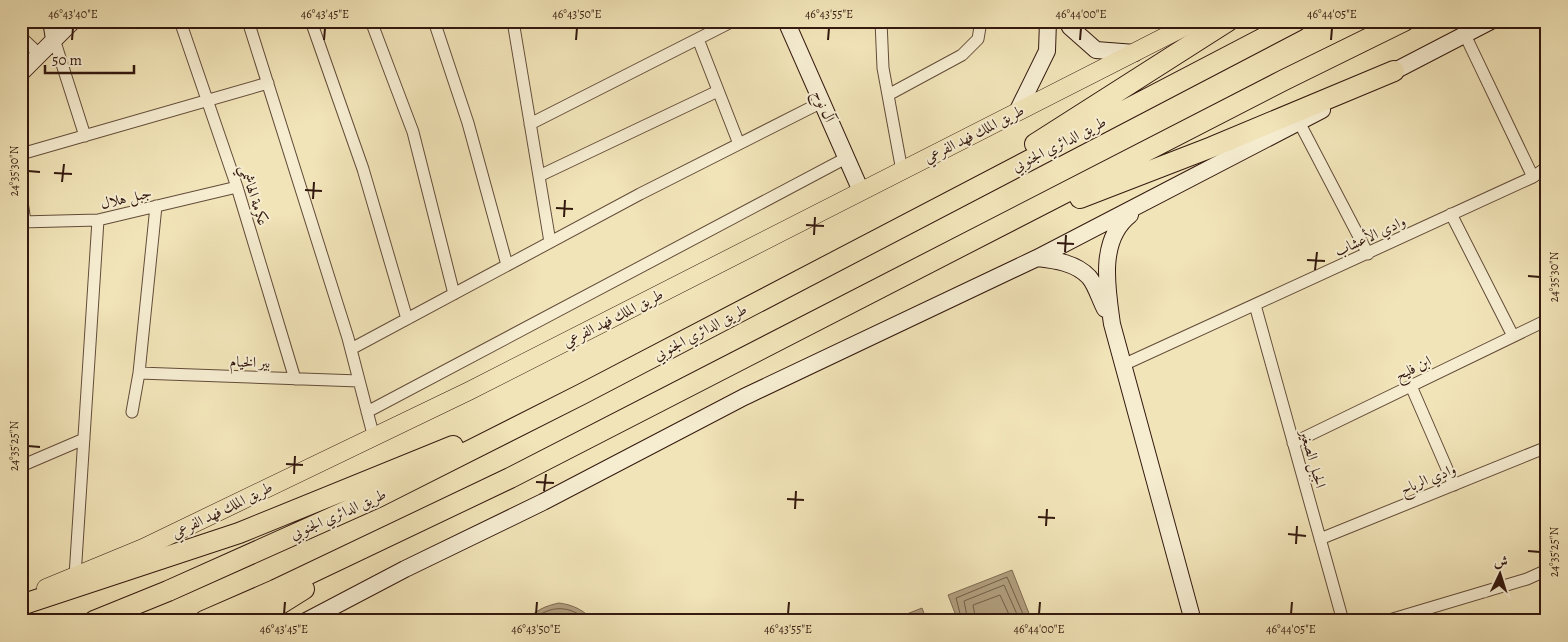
<svg xmlns="http://www.w3.org/2000/svg" width="1568" height="642" font-family="Alegreya,Amiri,serif">
	<style>
		.water { fill: #b19f7f; stroke: #7f6952 }
		.lines { fill: none; stroke-linecap: round; stroke-linejoin: round }
		.shore { stroke: #725c47; stroke-width: 1 }
		.street-casing { stroke: #634c39; stroke-width: 13 }
		.secondary-casing { stroke: #34190f; stroke-width: 18 }
		.primary-casing { stroke: #34190f; stroke-width: 19 }
		.highway-casing { stroke: #34190f; stroke-width: 22 }
		.street { stroke: #f6edd1; stroke-width: 11 }
		.secondary { stroke: #f6edd1; stroke-width: 16 }
		.primary { stroke: #f1e4b8; stroke-width: 18 }
		.highway { stroke: #f1e4b8; stroke-width: 20 }
		.ticks { fill: none; stroke: #34190f; stroke-width: 2 }
		.labels { text-anchor: middle; dominant-baseline: central; stroke-width: 4; stroke-linejoin: round; paint-order: stroke }
		.street-label { font-size: 15px; fill: #34190f; stroke: #f6edd1 }
		.neatline { fill: none; stroke: #34190f; stroke-width: 2 }
		.ticks-label { font-size: 12px; text-anchor: middle; fill: #34190f }
	</style>
	<rect width="100%" height="100%" fill="#f1e4b8"/>
	<filter id="stains"><feTurbulence type="fractalNoise" baseFrequency=".004" numOctaves="4"/><feColorMatrix values="0 0 0 0 .2 0 0 0 0 .09 0 0 0 0 .02 0 0 0 .5 -.17"/></filter>
	<radialGradient id="worn" r=".72"><stop offset=".6" stop-color="#630" stop-opacity="0"/><stop offset="1" stop-color="#630" stop-opacity=".3"/></radialGradient>
	<path class="water" d="M1012 570 1032 621H958L948 595Z
		M559 603C574 605 583 610 594 621H526C536 610 545 606 559 603Z
		M922 608 927 621H889Z"/>
	<g class="lines">
		<path class="shore" d="M533 621C548 604 572 605 587 621
			M962 621 956 598 1007 577 1026 621
			M968 621 964 601 1004 585 1020 621
			M976 621 973 605 1000 595 1012 621"/>
		<g class="street-casing">
			<path id="street" d="M180 21 237 187 295 379
				M248 21 348 338 374 438
				M311 21 363 169 407 319
				M371 21 413 132 454 294
				M434 21 468 123 507 265
				M513 21 550 242
				M881 21 883 68 902 171
				M1005 21 1048 23
				M1465 35 1533 177
				M21 37 39 54
				M54 39 85 136
				M698 39 739 144
				M888 95 962 55 978 39 981 21
				M1299 122 1368 254
				M530 124 733 21
				M21 154 268 83
				M539 176 718 91
				M21 196 25 221 21 231
				M1451 214 1513 336
				M21 222 98 220 237 187
				M1255 305 1343 621
				M351 349 640 194 822 102
				M1123 365 1533 177 1547 167
				M139 373 359 381
				M1411 386 1454 485
				M132 412 139 373 156 206
				M367 412 846 158
				M1293 443 1547 320
				M21 466 84 439
				M1320 539 1547 447
				M75 576 98 220
				M1386 621 1527 579 1547 570"/>
		</g>
		<g class="secondary-casing">
			<path id="secondary" d="M51 21 54 39
				M786 21 861 191
				M1067 21 1070 27 1096 50 1135 53
				M21 73 73 21
				M1383 77 1491 21
				M1017 112 1047 51 1048 21
				M1130 215C1098 240 1107 288 1112 324L1193 621
				M1037 258C1055 260 1076 263 1089 277 1096 285 1100 300 1105 309
				M306 621 405 569 543 502 744 397 1037 258 1322 110"/>
		</g>
		<g class="primary-casing">
			<path id="primary" d="M46 588 143 548 469 391 1196 21"/>
		</g>
		<g class="highway-casing">
			<path id="highway" d="M1035 144 1228 21
				M1080 198 1212 147 1394 71
				M21 605 239 533 453 446
				M94 621 168 591 378 497 582 394 1296 21
				M204 621 275 590 510 478 1284 80 1404 21
				M253 621 304 589"/>
		</g>
		<use href="#street" class="street"/>
		<use href="#secondary" class="secondary"/>
		<use href="#primary" class="primary"/>
		<use href="#highway" class="highway"/>
	</g>
	<path class="ticks" d="M72 40 73 28M324 40 325 28M576 40 577 28M828 40 829 28M1080 40 1081 28M1331 40 1332 28M28 171 40 172M54 173 72 174M62 182 64 164M305 190 322 191M313 199 314 182M556 208 573 209M564 217 565 200M806 225 824 226M814 235 815 217M1057 243 1074 244M1065 252 1066 235M1307 260 1325 261M1315 270 1317 252M1528 276 1540 277M28 446 40 447M286 464 303 465M294 474 295 456M536 482 554 483M544 491 546 474M787 499 804 500M795 509 796 491M1038 517 1055 518M1046 526 1047 509M1288 534 1306 536M1296 544 1297 526M1528 551 1540 552M284 614 285 602M536 614 537 602M788 614 789 602M1039 614 1040 602M1291 614 1292 602"/>
	<g class="labels">
		<g class="street-label">
			<text transform="translate(824 106) rotate(66)">آل نوح</text>
			<text transform="translate(974 134) rotate(-27)">طريق الملك فهد الفرعي</text>
			<text transform="translate(1059 144) rotate(-27)">طريق الدائري الجنوبي</text>
			<text transform="translate(254 195) rotate(72)">عكرمة الهاشمي</text>
			<text transform="translate(126 198) rotate(-13)">جبل هلال</text>
			<text transform="translate(1370 236) rotate(-25)">وادي الأعشاب</text>
			<text transform="translate(613 318) rotate(-27)">طريق الملك فهد الفرعي</text>
			<text transform="translate(700 332) rotate(-28)">طريق الدائري الجنوبي</text>
			<text transform="translate(250 362) rotate(2)">بير الخيام</text>
			<text transform="translate(1413 368) rotate(-26)">ابن فليح</text>
			<text transform="translate(1313 459) rotate(74)">الجبل الصغير</text>
			<text transform="translate(1428 479) rotate(-22)">وادي الرباح</text>
			<text transform="translate(222 510) rotate(-26)">طريق الملك فهد الفرعي</text>
			<text transform="translate(338 514) rotate(-24)">طريق الدائري الجنوبي</text>
		</g>
	</g>
	<rect width="1568" height="642" fill="none" stroke="#f1e4b8" stroke-width="55"/>
	<g transform="translate(1500 574) rotate(4)" stroke="#f6edd1" stroke-width="4" paint-order="stroke">
	<path d="M0-4L9 19L0 12L-9 19Z" fill="#34190f"/>
	<text y="-8" font-size="14" font-weight="bold" text-anchor="middle" fill="#34190f">ش</text>
	</g>
	<path d="M45 65v8h89v-8" fill="none" stroke="#34190f" stroke-width="2.5"/>
	<text x="52" y="65" font-size="15" fill="#34190f" stroke="#f6edd1" stroke-width="4" paint-order="stroke">50 m</text>
	<rect x="28" y="28" width="1512" height="586" class="neatline"/>
	<g class="ticks-label">
		<text x="73" y="18">46°43'40"E</text>
		<text x="325" y="18">46°43'45"E</text>
		<text x="577" y="18">46°43'50"E</text>
		<text x="829" y="18">46°43'55"E</text>
		<text x="1081" y="18">46°44'00"E</text>
		<text x="1332" y="18">46°44'05"E</text>
		<text transform="translate(14 171) rotate(-90)" y="4">24°35'30"N</text>
		<text transform="translate(1554 277) rotate(-90)" y="4">24°35'30"N</text>
		<text transform="translate(14 446) rotate(-90)" y="4">24°35'25"N</text>
		<text transform="translate(1554 552) rotate(-90)" y="4">24°35'25"N</text>
		<text x="284" y="633">46°43'45"E</text>
		<text x="536" y="633">46°43'50"E</text>
		<text x="788" y="633">46°43'55"E</text>
		<text x="1039" y="633">46°44'00"E</text>
		<text x="1291" y="633">46°44'05"E</text>
	</g>
	<rect width="100%" height="100%" filter="url(#stains)"/>
	<rect width="100%" height="100%" fill="url(#worn)"/>
</svg>
